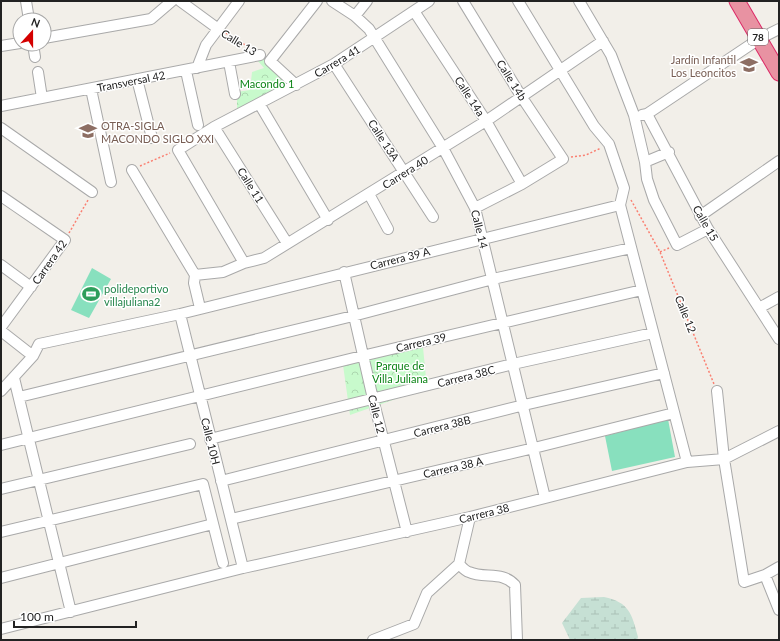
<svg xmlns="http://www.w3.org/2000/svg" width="780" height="641" font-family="Lato,sans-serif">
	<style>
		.wetland { fill: url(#wetland-marsh) }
		.park { fill: url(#park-crowns) }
		.pitch { fill: #88e0be }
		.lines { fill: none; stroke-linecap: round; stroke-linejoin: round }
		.minor-casing { stroke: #a9a9a9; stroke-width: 12 }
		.highway-casing { stroke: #dc2a67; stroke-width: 17 }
		.path { stroke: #fa8072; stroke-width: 1.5; stroke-dasharray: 2 2; stroke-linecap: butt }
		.minor { stroke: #fff; stroke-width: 10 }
		.highway { stroke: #e892a2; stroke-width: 15 }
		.labels { text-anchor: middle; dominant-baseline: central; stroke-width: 3; stroke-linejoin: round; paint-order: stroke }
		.shield { fill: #fff; stroke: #646464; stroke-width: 1 }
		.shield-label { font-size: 10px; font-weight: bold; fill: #222 }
		.street-label { font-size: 11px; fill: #222; stroke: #fff }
		.education-label { font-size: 11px; fill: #785e54; stroke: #fff; text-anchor: end }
		.park-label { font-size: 11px; fill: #0c8416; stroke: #fff }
		.leisure-label { font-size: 11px; fill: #27864d; stroke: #fff; text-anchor: start }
	</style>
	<defs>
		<pattern id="wetland-marsh" width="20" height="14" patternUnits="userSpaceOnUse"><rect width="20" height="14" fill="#c6e0d4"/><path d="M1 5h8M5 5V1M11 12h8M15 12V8" fill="none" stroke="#aac0b6"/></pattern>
		<pattern id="park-crowns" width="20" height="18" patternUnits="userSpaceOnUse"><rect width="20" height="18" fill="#c8facc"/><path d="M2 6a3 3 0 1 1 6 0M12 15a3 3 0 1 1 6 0" fill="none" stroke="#acd6af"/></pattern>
	</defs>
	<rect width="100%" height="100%" fill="#f2efe9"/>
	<path class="wetland" d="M604 597C629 602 632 614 638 637L637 640H570L562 623 581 598Z"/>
	<path class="park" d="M261 57 293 84 237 114V92L250 90 252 72 264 68 257 60Z
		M422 337 427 388 350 415 343 365Z"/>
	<path class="pitch" d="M92 268 111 279 89 318 71 310Z
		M668 419 675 457 612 471 605 436Z"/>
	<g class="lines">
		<g class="minor-casing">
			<path id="minor" d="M26 1 29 20
				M180 1 217 28
				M332 1 355 16 369 29 443 148 475 208 545 498
				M463 1 521 96 563 159 522 184 475 208
				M518 1 594 126 609 144 624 188 620 205 687 462
				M579 1 611 55 634 115 645 162 647 179 654 200 677 245 708 229
				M414 11 486 121 522 184
				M355 16 367 1
				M44 38 151 19 172 1
				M33 44 35 57
				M1 46 20 43
				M229 62 235 94
				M334 64 433 217
				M197 68 206 45 239 1
				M186 71 198 125
				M38 72 42 98
				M137 79 152 138
				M296 85 270 61 317 1
				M91 89 111 182
				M260 105 328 220
				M1 106 260 55
				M647 114 708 229 779 339
				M642 115 647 114 759 39 779 29
				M214 127 287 243
				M1 128 92 192
				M645 162 669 152
				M132 170 195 275
				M369 194 388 229
				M1 196 65 240 1 327
				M700 216 779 161
				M244 263 178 150 214 127 334 64 429 1
				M1 265 31 287
				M344 272 373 399 407 532
				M195 275 223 272 244 263 264 258 486 121 603 41
				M195 275 194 283 200 308
				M759 308 779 297
				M180 314 243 568
				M1 331 33 356
				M14 378 71 612
				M1 391 33 356 39 344 180 314 620 205
				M717 391 724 459 744 582 765 575 779 567
				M19 397 353 316 493 279 631 248
				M210 439 513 364 653 333
				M1 445 362 356 642 290
				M221 481 524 405 664 373
				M1 489 190 444
				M231 519 534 448 674 413
				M1 532 203 484 223 563
				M459 564C462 567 465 571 469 572 484 579 503 571 515 585L517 640
				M765 575 779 610
				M1 578 213 524
				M1 629 243 568 470 517 687 462 724 459 779 431
				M373 640 414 624 427 593 459 564 470 517"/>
		</g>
		<g class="highway-casing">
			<path id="highway" d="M737 1 779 73"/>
		</g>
		<path class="path" d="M226 33 250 48
			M571 157 586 155 601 148
			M140 166 170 153
			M631 200 660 252 714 384
			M69 233 88 200
			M660 252 669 248"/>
		<use href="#minor" class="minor"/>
		<use href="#highway" class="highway"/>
	</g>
	<defs>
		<g id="school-bare" transform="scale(1.38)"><path d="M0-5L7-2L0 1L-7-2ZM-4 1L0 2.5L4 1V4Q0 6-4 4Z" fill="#8d6e63" stroke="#fff" stroke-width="2.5" paint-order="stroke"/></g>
		<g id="stadium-bare" transform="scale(1.38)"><path d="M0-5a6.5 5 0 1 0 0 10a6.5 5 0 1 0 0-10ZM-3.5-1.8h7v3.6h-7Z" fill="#2e9e5b" stroke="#fff" stroke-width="2.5" paint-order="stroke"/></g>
	</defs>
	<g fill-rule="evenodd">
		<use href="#school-bare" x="749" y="65"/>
		<use href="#school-bare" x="88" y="131"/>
		<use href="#stadium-bare" x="91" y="294"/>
	</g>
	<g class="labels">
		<rect class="shield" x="748" y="29" width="20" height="16" rx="3"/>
		<g class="shield-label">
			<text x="758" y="37">78</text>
		</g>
		<g class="street-label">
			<text transform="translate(239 42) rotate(32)">Calle 13</text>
			<text transform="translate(337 61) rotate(-31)">Carrera 41</text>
			<text transform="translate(512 80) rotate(58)">Calle 14b</text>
			<text transform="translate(131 81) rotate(-11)">Transversal 42</text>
			<text transform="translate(470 96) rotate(57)">Calle 14a</text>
			<text transform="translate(384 140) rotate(57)">Calle 13A</text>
			<text transform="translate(405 172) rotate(-32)">Carrera 40</text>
			<text transform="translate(251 185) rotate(58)">Calle 11</text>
			<text transform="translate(706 223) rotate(60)">Calle 15</text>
			<text transform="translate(480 229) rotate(76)">Calle 14</text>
			<text transform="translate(400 258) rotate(-14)">Carrera 39 A</text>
			<text transform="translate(49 262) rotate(-55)">Carrera 42</text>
			<text transform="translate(686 314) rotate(68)">Calle 12</text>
			<text transform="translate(421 342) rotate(-13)">Carrera 39</text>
			<text transform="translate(466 376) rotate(-14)">Carrera 38C</text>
			<text transform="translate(377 414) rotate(76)">Calle 12</text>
			<text transform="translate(442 426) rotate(-14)">Carrera 38B</text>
			<text transform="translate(211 441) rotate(76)">Calle 10H</text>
			<text transform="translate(453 467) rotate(-13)">Carrera 38 A</text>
			<text transform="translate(484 513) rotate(-14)">Carrera 38</text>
		</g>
		<g class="education-label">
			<text x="736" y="59">Jardín Infantil<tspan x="736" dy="13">Los Leoncitos</tspan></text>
			<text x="101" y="125" text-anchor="start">OTRA-SIGLA<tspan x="101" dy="13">MACONDO SIGLO XXI</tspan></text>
		</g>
		<g class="park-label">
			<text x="267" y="83">Macondo 1</text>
			<text x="400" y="365">Parque de<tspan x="400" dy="13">Villa Juliana</tspan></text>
		</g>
		<g class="leisure-label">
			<text x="104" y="288">polideportivo<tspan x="104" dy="13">villajuliana2</tspan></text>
		</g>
	</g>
	<rect width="780" height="641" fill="none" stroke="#222222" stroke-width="4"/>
	<g transform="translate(32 32) rotate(21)"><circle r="19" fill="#ffffff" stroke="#a7a7a7"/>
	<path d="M0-3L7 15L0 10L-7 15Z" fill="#d40000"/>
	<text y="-6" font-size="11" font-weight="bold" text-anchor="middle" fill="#222222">N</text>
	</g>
	<path d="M14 621v6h122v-6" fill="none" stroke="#222222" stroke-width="2"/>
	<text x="20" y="621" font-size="12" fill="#222222" stroke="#ffffff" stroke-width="3" paint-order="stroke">100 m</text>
</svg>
